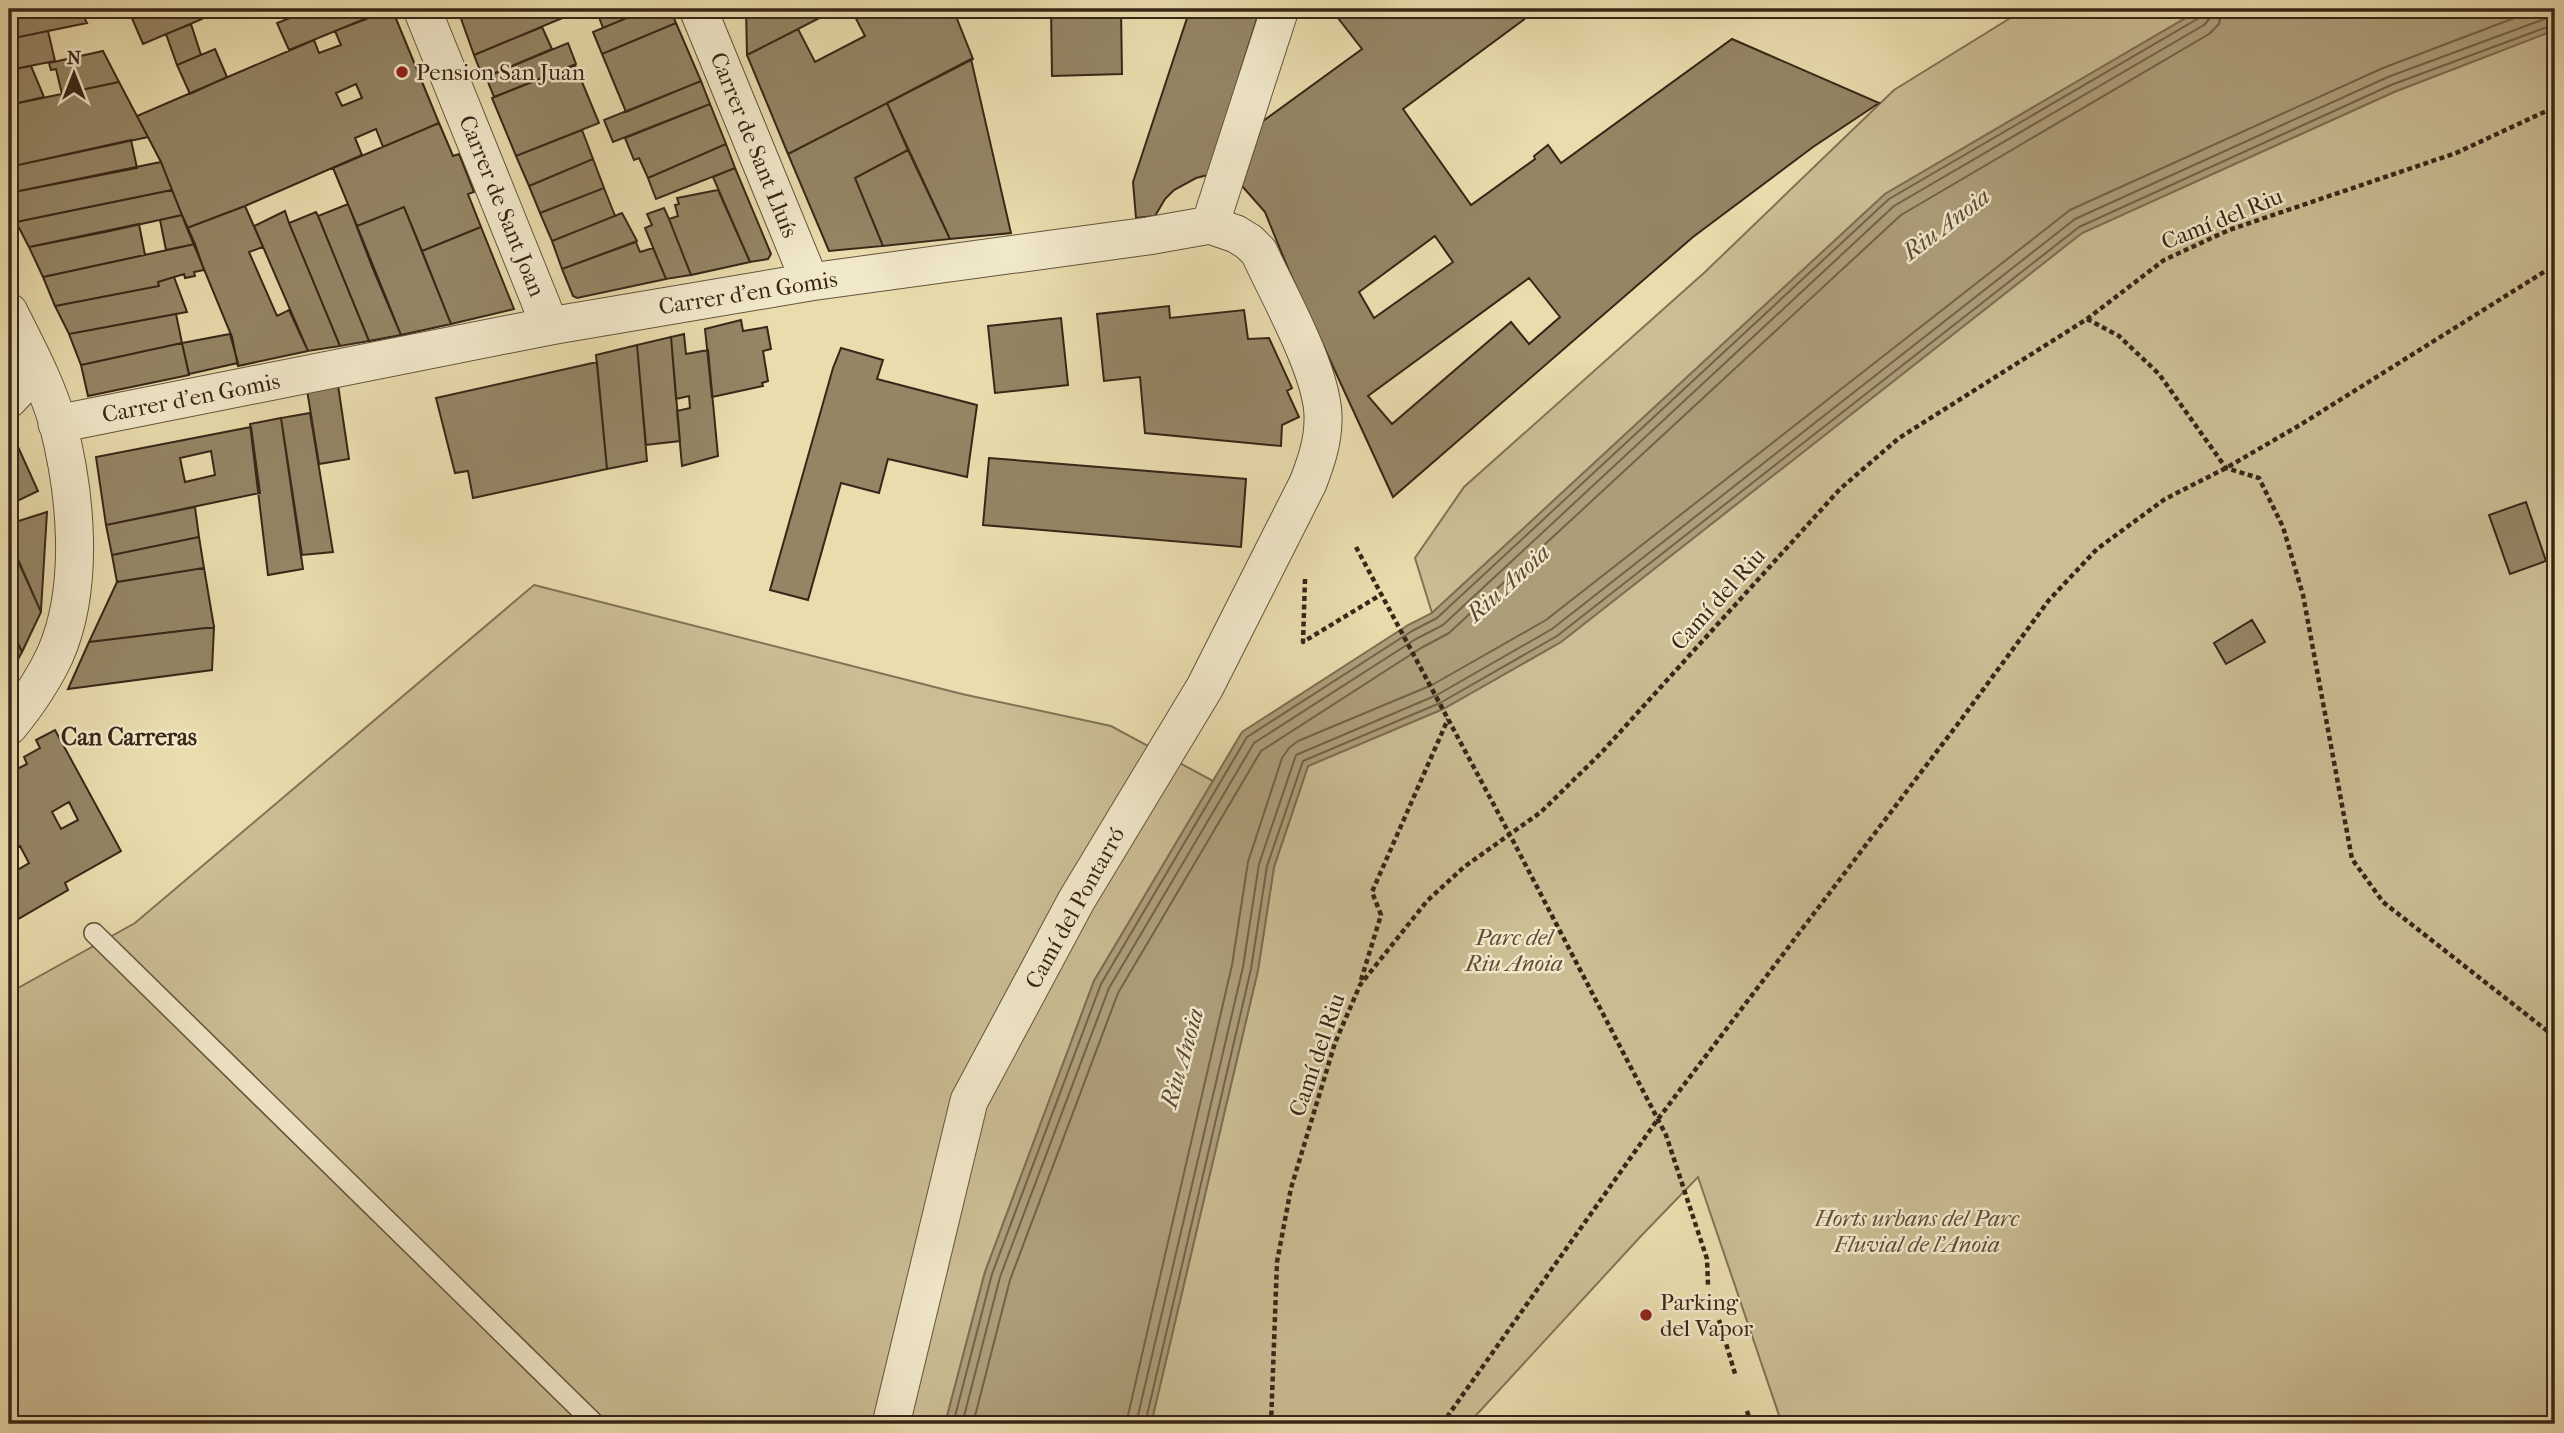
<svg xmlns="http://www.w3.org/2000/svg" width="2564" height="1433" font-family="'IM FELL French Canon',serif">
	<style>
		.green { fill: #cbbd94; stroke: #827256; stroke-width: 2 }
		.water { fill: #ad9e7a; stroke: #7e6e52; stroke-width: 2 }
		.lines { fill: none; stroke-linecap: round; stroke-linejoin: round }
		.shore { stroke: #726248; stroke-width: 2 }
		.building { fill: #948565; stroke: #382617; stroke-width: 2; fill-rule: evenodd }
		.service-casing { stroke: #64543c; stroke-width: 22 }
		.minor-casing { stroke: #64543c; stroke-width: 39 }
		.path { stroke: #382617; stroke-width: 4.5; stroke-dasharray: 5 3.5; stroke-linecap: butt }
		.service { stroke: #f1e8ca; stroke-width: 19 }
		.minor { stroke: #f1e8ca; stroke-width: 37 }
		.poi-dot { fill: #8f2418; stroke: #f1e8ca; stroke-width: 2.5 }
		.labels { text-anchor: middle; dominant-baseline: central; stroke-width: 5; stroke-linejoin: round; paint-order: stroke }
		.poi-label { font-size: 23px; fill: #382617; stroke: #f1e8ca; text-anchor: start }
		.street-label { font-size: 23px; fill: #382617; stroke: #f1e8ca }
		.park-label { font-size: 23px; font-style: italic; fill: #5d4c36; stroke: #f1e8ca }
		.water-label { font-size: 24px; font-style: italic; fill: #5b4a35; stroke: #f1e8ca }
		.neighbourhood-label { font-size: 24px; font-weight: bold; fill: #382617; stroke: #f1e8ca }
	</style>
	<rect width="100%" height="100%" fill="#e9dcad"/>
	<filter id="stains"><feTurbulence type="fractalNoise" baseFrequency=".00286" numOctaves="4"/><feColorMatrix values="0 0 0 0 .2 0 0 0 0 .09 0 0 0 0 .02 0 0 0 .5 -.17"/></filter>
	<radialGradient id="worn" r=".72"><stop offset=".6" stop-color="#630" stop-opacity="0"/><stop offset="1" stop-color="#630" stop-opacity=".3"/></radialGradient>
	<path class="green" d="M2025 9H2201L1885 194 1432 613 1415 558 1464 487 1705 272 1894 90Z
		M2555 30V1424H1782L1698 1177 1641 1236 1468 1424H1151L1258 970 1274 867 1308 766 1443 709 1561 642 2082 233 2394 92Z
		M534 585 962 694 1111 726 1213 781 1094 981 985 1272 945 1424H9V993L135 923Z"/>
	<path class="water" d="M2201 9H2555V30L2394 92 2082 233 1561 642 1443 709 1308 766 1274 867 1258 970 1151 1424H945L985 1272 1094 981 1242 732 1408 625 1432 613 1885 194Z"/>
	<g class="lines">
		<path class="shore" d="M953 1424 992 1274 1101 984 1247 737 1412 631 1437 618 1889 199 2199 18 2203 9
			M962 1424 1000 1277 1109 988 1254 743 1416 639 1443 625 1894 206 2204 25 2210 18 2212 9
			M973 1424 1010 1280 1118 993 1261 751 1421 648 1449 633 1901 215 2209 34 2219 24 2222 9
			M1126 1424 1232 965 1248 862 1282 758 1289 748 1298 741 1432 685 1546 620 2070 210 2383 68 2538 9
			M1136 1424 1243 967 1259 864 1296 755 1437 695 1552 629 2075 219 2388 77 2555 15
			M1145 1424 1251 969 1267 866 1303 761 1440 703 1557 636 2079 227 2391 85 2555 24"/>
	</g>
	<path class="building" d="M40 9H80L87 23 9 39V15Z
		M147 9H198L202 19 143 44 131 16Z
		M313 9H389L289 50 277 23Z
		M392 9 439 123 383 147 376 129 355 138 362 155 245 206 187 228 161 162 137 116 314 40 319 53 341 45 335 31ZM356 84 362 98 342 106 336 93Z
		M468 9H584L474 55 459 13Z
		M596 9H648L603 28Z
		M648 9H670L676 23 602 54 593 32Z
		M746 9H783L784 12 786 9H837L747 55Z
		M851 9H953L973 59 788 154 747 55 798 29 815 62 865 36Z
		M1051 9H1121L1122 74 1052 76Z
		M1190 9H1260L1208 175 1196 178 1174 190 1165 199 1155 216 1136 218 1133 182Z
		M1331 9H1538L1403 109 1471 205 1535 159 1534 156 1548 145 1561 163 1732 39 1879 103 1813 147 1693 237 1393 497 1289 271 1265 212 1242 186 1263 121 1362 49ZM1435 236 1453 262 1374 318 1359 292ZM1529 278 1560 317 1529 344 1511 322 1392 424 1368 396Z
		M676 23 701 81 626 112 602 54Z
		M191 24 201 55 177 65 166 34Z
		M542 27 552 49 483 78 474 55Z
		M48 31 55 61 9 70V39Z
		M568 43 576 64 494 97 486 77Z
		M215 49 227 77 190 94 177 65Z
		M103 51 119 82 62 94 56 69 51 70 49 63Z
		M971 59 1011 233 950 239 887 103Z
		M575 65 599 123 516 156 492 98Z
		M31 66 44 97 9 105V70Z
		M701 81 710 104 613 142 604 120Z
		M119 82 148 137 9 167V105Z
		M887 103 908 150 855 178 883 246 829 251 788 154Z
		M710 104 726 144 648 178 639 158 634 160 625 138Z
		M439 123 453 156 459 154 474 192 468 194 481 227 422 251 404 207 357 226 333 168Z
		M582 130 593 159 529 186 516 156Z
		M131 140 137 168 9 193V167Z
		M726 144 735 168 656 199 648 178Z
		M908 150 950 239 883 246 855 178Z
		M593 159 604 188 540 213 529 186Z
		M161 162 172 190 16 222 9 205V193Z
		M735 168 771 254 768 259 750 262 713 177Z
		M604 188 615 216 552 241 540 213Z
		M172 190 182 215 105 232 29 247 16 222Z
		M718 190 750 262 691 275 669 219 678 216 675 205 679 204 677 198Z
		M348 204 373 269 401 335 369 341 318 216Z
		M245 206 263 247 249 252 277 316 289 310 308 351 238 366 232 337 187 228Z
		M404 207 451 324 401 335 357 226Z
		M664 208 669 219 691 275 666 279 645 228 652 225 647 214Z
		M285 211 289 223 340 346 308 351 254 226Z
		M316 212 318 216 369 341 340 346 289 223Z
		M622 213 637 241 562 269 552 241Z
		M182 215 195 244 166 250 160 220Z
		M139 224 145 255 43 277 29 247Z
		M481 227 514 309 451 324 422 251Z
		M636 242 640 252 653 248 666 279 577 298 573 296 562 269Z
		M195 244 204 270 194 272 195 276 185 278 184 274 158 282 159 286 55 306 43 277Z
		M174 277 187 312 69 334 55 306 159 286 158 282Z
		M1169 306 1170 318 1244 310 1248 339 1269 338 1292 388 1287 391 1299 417 1282 425 1281 446 1145 433 1140 377 1104 381 1097 314Z
		M176 314 182 343 81 365 69 334Z
		M1061 318 1068 385 995 393 988 326Z
		M741 320 743 331 767 327 771 349 763 351 768 381 762 383 763 386 712 397 705 329Z
		M230 334 238 363 189 374 182 343Z
		M684 334 686 354 708 350 718 456 682 466 677 411 690 408 689 396 676 399 671 337Z
		M671 337 680 441 646 445 637 345Z
		M182 343 189 375 88 396 81 365Z
		M637 345 647 461 607 469 596 355Z
		M841 348 883 360 877 379 977 405 967 477 888 459 879 493 841 483 808 600 770 590 833 368Z
		M597 362 607 469 473 498 468 471 455 473 436 398Z
		M338 385 349 459 319 464 307 390Z
		M310 413 333 552 302 555 281 418Z
		M281 418 303 569 268 575 250 424Z
		M9 427 38 491 9 505Z
		M251 427 260 493 106 525 96 457ZM211 451 215 475 185 482 180 458Z
		M989 458 1246 479 1241 547 983 525Z
		M2526 502 2546 561 2510 574 2489 515Z
		M195 507 199 537 112 555 106 525Z
		M47 512 41 610V612L9 539V524Z
		M199 537 204 568 117 582 112 555Z
		M10 543 41 612 22 652 9 623Z
		M204 568 214 627 89 642 117 582Z
		M2252 620 2265 642 2226 664 2214 643Z
		M9 623 22 652 9 676Z
		M214 627 212 670 68 689 89 642Z
		M55 730 121 851 65 883 68 890 13 922 9 914V867L12 873 29 863 20 846 9 853V784L11 782 9 773 27 764 24 757 40 748 36 740ZM69 802 78 820 61 829 52 812Z"/>
	<g class="lines">
		<g class="service-casing">
			<path id="service" d="M94 933 595 1424"/>
		</g>
		<g class="minor-casing">
			<path id="minor" d="M422 9 550 326
				M698 9 810 282
				M1210 225 1280 9
				M9 312C27 348 47 385 58 424 76 494 85 587 55 655 43 681 27 704 9 726
				M9 399 37 369
				M57 424 550 326 810 282 1148 236 1210 225 1236 234 1249 242 1259 252C1278 294 1325 376 1323 420 1323 442 1316 462 1308 483L1205 687 1076 901 969 1101 891 1424"/>
		</g>
		<path class="path" d="M2087 319 2119 336 2159 374 2226 468 2259 478 2283 527 2303 595 2352 859 2383 902 2555 1037
			M1356 547 1510 835 1666 1135 1707 1259 1708 1285
			M1305 579 1303 642 1382 594
			M1361 980 1381 915 1372 892 1448 719
			M1719 1320 1736 1377
			M1747 1411 1751 1424
			M1271 1424 1277 1262 1291 1188 1335 1043 1360 985 1427 901 1464 867 1541 812 1602 752 1840 489 1899 438 2087 319 2164 260 2229 230 2456 153 2555 107
			M1442 1424 1658 1119 1963 717 2049 600 2097 549 2165 499 2226 468 2300 425 2555 265"/>
		<use href="#service" class="service"/>
		<use href="#minor" class="minor"/>
	</g>
	<g class="poi-dot">
		<circle cx="402" cy="72" r="7"/>
		<circle cx="1646" cy="1315" r="7"/>
	</g>
	<g class="labels">
		<g class="poi-label">
			<text x="416" y="72">Pension San Juan</text>
			<text x="1660" y="1302">Parking<tspan x="1660" dy="26">del Vapor</tspan></text>
		</g>
		<g class="street-label">
			<text transform="translate(754 145) rotate(68)">Carrer de Sant Lluís</text>
			<text transform="translate(502 206) rotate(68)">Carrer de Sant Joan</text>
			<text transform="translate(2222 219) rotate(-22)">Camí del Riu</text>
			<text transform="translate(748 293) rotate(-9)">Carrer d'en Gomis</text>
			<text transform="translate(191 398) rotate(-11)">Carrer d'en Gomis</text>
			<text transform="translate(1718 599) rotate(-48)">Camí del Riu</text>
			<text transform="translate(1075 908) rotate(-61)">Camí del Pontarró</text>
			<text transform="translate(1317 1055) rotate(-71)">Camí del Riu</text>
		</g>
		<g class="park-label">
			<text x="1514" y="937">Parc del<tspan x="1514" dy="26">Riu Anoia</tspan></text>
			<text x="1917" y="1218">Horts urbans del Parc<tspan x="1917" dy="26">Fluvial de l'Anoia</tspan></text>
		</g>
		<g class="water-label">
			<text transform="translate(1946 224) rotate(-37)">Riu Anoia</text>
			<text transform="translate(1508 583) rotate(-42)">Riu Anoia</text>
			<text transform="translate(1182 1058) rotate(-74)">Riu Anoia</text>
		</g>
		<g class="neighbourhood-label">
			<text x="129" y="737">Can Carreras</text>
		</g>
	</g>
	<rect width="2564" height="1433" fill="none" stroke="#e9dcad" stroke-width="35"/>
	<rect x="10" y="10" width="2543" height="1412" fill="none" stroke="#382617" stroke-width="3.5"/>
	<rect x="18" y="18" width="2529" height="1398" fill="none" stroke="#382617" stroke-width="2"/>
	<g transform="translate(74 74)" stroke="#f1e8ca" stroke-width="5" paint-order="stroke">
	<path d="M0-5L12 26L0 18L-12 26Z" fill="#382617"/>
	<text y="-10" font-size="19" font-weight="bold" text-anchor="middle" fill="#382617">N</text>
	</g>
	<rect width="100%" height="100%" filter="url(#stains)"/>
	<rect width="100%" height="100%" fill="url(#worn)"/>
</svg>
